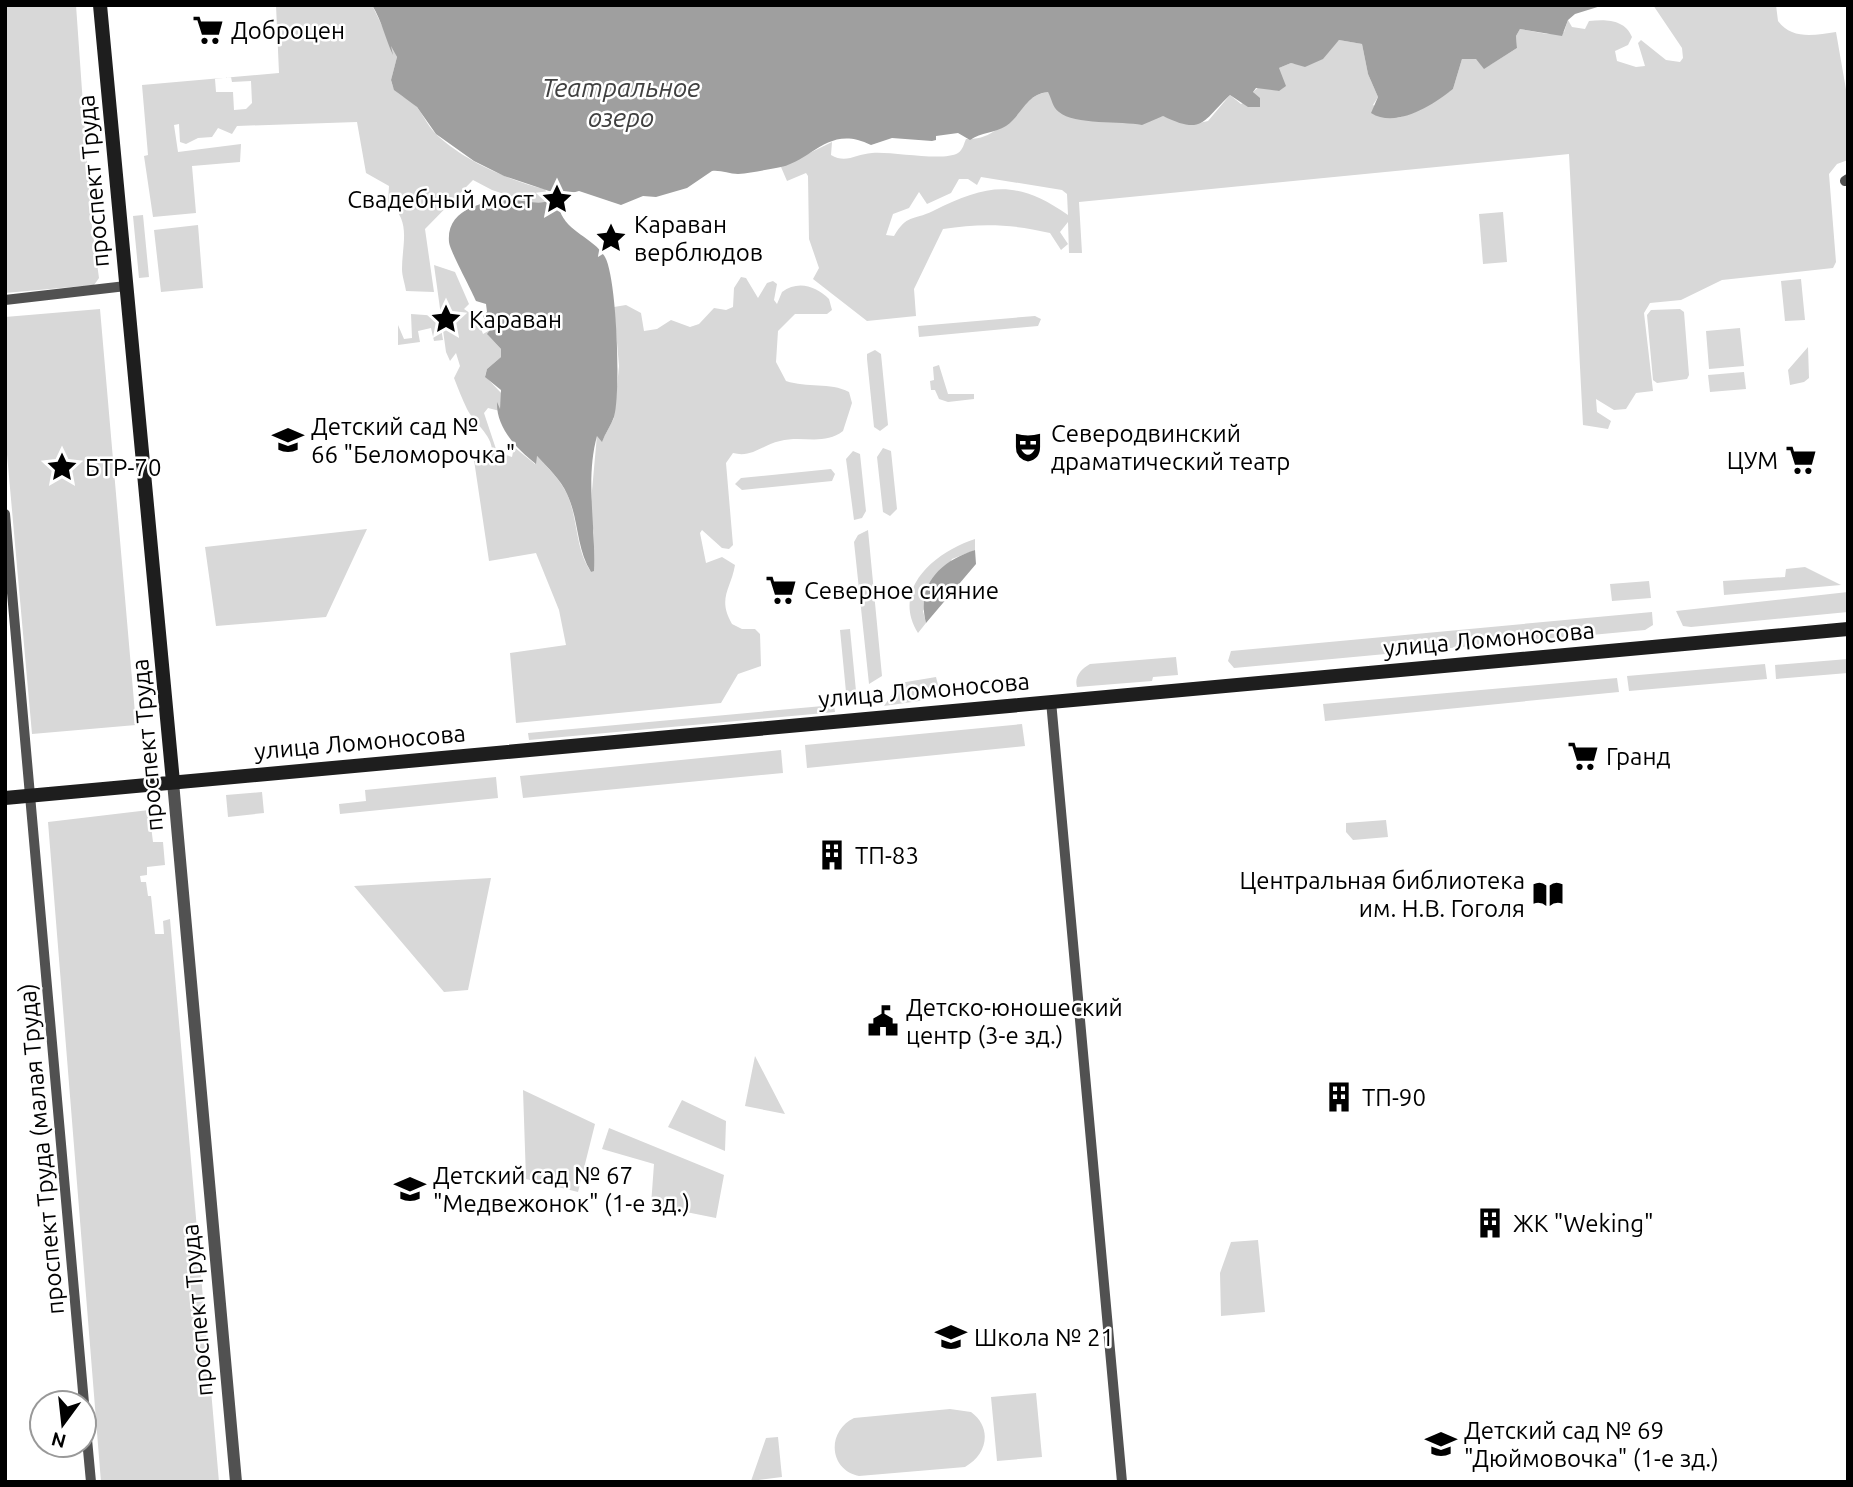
<svg xmlns="http://www.w3.org/2000/svg" width="1853" height="1487" font-family="Ubuntu,sans-serif">
	<style>
		.green { fill: #d8d8d8; fill-rule: evenodd }
		.water { fill: #9f9f9f }
		.lines { fill: none; stroke-linecap: round; stroke-linejoin: round }
		.minor { stroke: #515151; stroke-width: 10 }
		.tertiary { stroke: #515151; stroke-width: 12 }
		.secondary { stroke: #1e1e1e; stroke-width: 14 }
		.labels { text-anchor: middle; dominant-baseline: central; stroke-width: 5; stroke-linejoin: round; paint-order: stroke }
		.poi-label { font-size: 24px; fill: #000; stroke: #fff; text-anchor: start }
		.street-label { font-size: 24px; fill: #000; stroke: #fff }
		.water-label { font-size: 26px; font-style: italic; fill: #404040; stroke: #fff }
	</style>
	<rect width="100%" height="100%" fill="#fff"/>
	<path class="green" d="M5 5H76L91 219 99 278 94 285 5 293Z
		M276 5H372L397 57 391 80C394 96 407 96 416 106 423 114 427 125 435 133 461 159 509 181 545 189L550 202 549 209 492 190 473 180 425 229 434 292 406 291C405 284 402 276 402 269 402 244 412 219 388 203L389 186 366 173 357 122 237 126 232 134 218 128 212 137 198 138 186 144 180 142 179 124 174 125 178 152 241 144 240 162 192 166 196 213 153 217 144 156 148 155 142 85 279 73ZM231 77 232 82 251 81 252 103 246 109 234 110 233 92H216L215 79Z
		M1653 5H1776L1778 21C1792 40 1815 35 1836 32L1848 101V160L1837 164 1829 174 1836 262 1833 268 1722 280 1681 300 1650 303 1644 313 1653 391 1636 393 1626 409 1614 410 1596 399 1597 412 1611 421 1608 429 1583 425 1569 154 1079 202 1082 253H1069L1068 222 1060 232 1068 244 1061 250 1050 233C1012 224 981 223 943 229L914 289 916 316 867 321 813 279 819 268 809 239 808 176 806 173 787 181 781 167 832 142 831 155C846 164 856 154 872 153 891 151 943 162 958 153 963 150 964 143 966 139 1005 142 1018 95 1048 92L1092 121 1120 122 1163 116 1190 125 1208 121 1230 95 1241 104 1256 96 1253 92 1260 86 1279 91V68L1291 63C1314 69 1324 55 1339 40L1362 44 1368 74 1378 97 1373 105 1398 118 1423 108 1453 89 1462 59H1476L1490 65 1517 48 1516 36 1520 29 1547 34 1564 32 1568 20 1572 27 1585 29 1589 21C1605 19 1625 19 1632 37L1628 45 1615 51 1617 61 1636 67 1645 66 1638 43 1641 40 1666 60 1680 62 1683 58 1682 48ZM981 177 1062 190 1067 194 1068 215C1016 179 988 184 933 211 912 221 907 214 894 236L886 235 893 214 909 208 919 192 927 204 951 193 959 179H968L977 185Z
		M1503 212 1507 262 1483 264 1479 214Z
		M143 215 149 277 139 278 133 216Z
		M198 225 203 288 161 292 154 230Z
		M434 265 455 272 469 304 464 309 477 318 483 334 490 330 488 335 501 349V357L487 369 485 376 502 394 500 411 488 408 484 413 497 452 512 457 514 447 535 464 536 455C548 468 563 482 569 499 578 523 576 550 591 572L594 570V533L590 513 597 435 602 441 614 418 619 366 614 307 626 305 641 313 644 331 657 329 671 320 690 327 699 324 714 308 726 310 733 307 734 288 741 277 746 278 758 298 767 283 773 281 777 284 774 300 777 304 782 292C798 280 816 286 829 299L832 310 827 314H795L778 331 776 362 786 381C807 388 830 382 849 392L852 403 843 431C824 446 802 435 780 441 762 445 752 458 733 453L726 463 733 545 729 549 722 548 702 530 700 533 706 563 722 557 735 565C731 589 717 598 732 624L742 629H755L760 634 761 666 738 674 721 703 516 723 510 653 566 645 559 610 536 553 489 561 474 460 489 462C501 441 475 425 467 409 462 399 458 388 454 378L460 366 456 353 450 361 446 352Z
		M1801 279 1805 320 1785 321 1781 281Z
		M100 309 136 725 32 734 5 432V317Z
		M1680 309 1684 312 1689 375 1687 379 1657 383 1653 380 1647 315 1651 310Z
		M411 314 439 316 443 340 434 341 431 328 418 331 420 342 398 345V325L404 339 412 338Z
		M1035 316 1041 319 1038 326 919 337 918 326Z
		M1740 328 1744 366 1709 369 1706 331Z
		M1808 347 1809 378 1804 382 1790 385 1788 370Z
		M875 350 881 354 888 425 880 431 874 427 867 359V354Z
		M939 365 948 394H974V399L948 402 939 399 935 390H931L930 381 934 380 933 367Z
		M1744 372 1746 389 1710 392 1708 375Z
		M883 448 891 451 897 509 890 516 883 512 877 457Z
		M853 451 860 454 866 511 862 518 854 520 846 459Z
		M831 469 835 474 832 481 742 490 735 484 741 478Z
		M367 529 326 617 216 626 205 547Z
		M868 530 882 676 869 684 854 542 858 535Z
		M975 539V550L952 559 923 611 926 623 918 633C890 588 937 551 975 539Z
		M1805 567 1841 585 1724 595 1723 581 1785 577 1786 569Z
		M1649 581 1651 598 1612 601 1610 584Z
		M1848 592V612L1691 627 1683 626 1676 611Z
		M1652 612 1653 625 1645 630 1234 668 1228 661 1231 651Z
		M850 629 856 691 846 692 840 630Z
		M1176 657 1178 675 1153 677 1152 681 1077 687C1074 677 1081 669 1090 664Z
		M1848 659V673L1776 679 1775 665Z
		M1765 664 1767 679 1629 691 1627 676Z
		M936 677 940 693 919 701 884 706 900 683Z
		M1617 678 1619 692 1325 721 1323 704Z
		M834 705 835 712 529 740 528 733Z
		M1022 724 1025 746 807 768 805 745Z
		M781 750 783 773 523 798 520 776Z
		M496 777 498 798 340 814 339 804 366 801 365 790Z
		M262 792 264 813 228 817 226 795Z
		M149 810 153 842H163L165 865 147 867V875L140 876 141 882H146L148 896H151L155 934H164L163 921 170 919 219 1482H101L48 822Z
		M1386 820 1388 837 1353 840 1346 832V823Z
		M491 878 468 990 444 992 354 886Z
		M755 1056 785 1114 745 1106Z
		M523 1090 595 1124 578 1192 526 1179Z
		M682 1100 726 1121 725 1151 668 1127Z
		M609 1128 724 1175 716 1218 651 1205 654 1164 602 1149Z
		M1258 1240 1265 1312 1221 1316 1220 1273 1231 1242Z
		M1036 1393 1042 1457 997 1461 991 1397Z
		M950 1409 971 1412C993 1428 987 1455 965 1467L859 1476C828 1469 827 1431 854 1418Z
		M778 1437 782 1477 751 1481 766 1438Z"/>
	<path class="water" d="M372 5H1604L1575 14 1568 20 1562 36 1520 29 1516 36 1517 48 1484 69 1476 59H1462L1453 89C1433 105 1396 129 1371 113L1378 97 1368 74 1362 44 1339 40 1323 59 1305 67 1291 63 1279 68 1286 86 1279 91 1256 88 1253 92 1260 98V107H1248L1230 95C1203 120 1204 136 1163 116L1142 125C1122 121 1074 125 1059 112 1052 107 1052 99 1048 92 1026 94 1022 115 1006 126 995 133 981 132 970 140L958 133 936 136V140L932 141 892 138 871 145C827 123 812 163 776 168 764 170 750 173 738 174 729 174 721 170 712 171L687 188 656 197 643 196 621 205 579 191 568 194 560 211C567 232 594 238 605 257 617 278 621 393 614 417 611 425 605 434 602 442L597 436C585 480 596 526 594 571L591 572C576 548 579 519 567 494 561 480 548 468 537 456L536 464C517 449 496 428 497 402L500 409 501 390 485 377 487 369 501 357V349L487 334 490 330 483 316 487 312 486 304 476 301C471 289 450 251 449 242 446 207 488 200 513 200 526 200 539 206 550 200L551 195 549 191 504 176 474 161 436 134 417 107 394 90 391 80 397 57 391 46 393 55C385 38 382 21 372 5Z
		M975 550 976 564 926 623C916 584 941 561 975 550Z"/>
	<g class="lines">
		<path class="minor" d="M1845 181 1848 179
			M5 300 126 286
			M5 514 84 1403
			M1051 701 1122 1482
			M84 1407 91 1482"/>
		<path class="tertiary" d="M173 782 236 1482"/>
		<path class="secondary" d="M100 5 173 782
			M5 798 1848 629"/>
	</g>
	<defs>
		<g id="supermarket-bare" transform="scale(2.415)"><path d="M-6-5.5h2.5l.6 2H6L4.5 2H-2.5L-4.4-4H-6ZM-1.5 3.2a1.3 1.3 0 1 0 .1 0ZM3 3.2a1.3 1.3 0 1 0 .1 0Z" fill="#000" stroke="#fff" stroke-width="2.5" paint-order="stroke"/></g>
		<g id="sight-bare" transform="scale(2.415)"><path d="M0-6L1.8-2.2L6-1.7L2.9 1.2L3.7 5.4L0 3.3L-3.7 5.4L-2.9 1.2L-6-1.7L-1.8-2.2Z" fill="#000" stroke="#fff" stroke-width="2.5" paint-order="stroke"/></g>
		<g id="school-bare" transform="scale(2.415)"><path d="M0-5L7-2L0 1L-7-2ZM-4 1L0 2.5L4 1V4Q0 6-4 4Z" fill="#000" stroke="#fff" stroke-width="2.5" paint-order="stroke"/></g>
		<g id="theatre-bare" transform="scale(2.415)"><path d="M-5-5.5Q0-4 5-5.5V0Q5 5 0 6Q-5 5-5 0ZM-3.3-2.5H-1v1.5H-3.3ZM1-2.5H3.3v1.5H1ZM-2.8 1Q0 5.5 2.8 1Z" fill="#000" stroke="#fff" stroke-width="2.5" paint-order="stroke"/></g>
		<g id="building-bare" transform="scale(2.415)"><path d="M-4-6H4V6H1V3H-1V6H-4ZM-2.5-4.3h1.7v1.8h-1.7ZM.8-4.3h1.7v1.8H.8ZM-2.5-1h1.7V.8h-1.7ZM.8-1h1.7V.8H.8Z" fill="#000" stroke="#fff" stroke-width="2.5" paint-order="stroke"/></g>
		<g id="library-bare" transform="scale(2.415)"><path d="M-6-4Q-3-5.5-.7-3.5V5Q-3 3-6 4ZM6-4Q3-5.5 .7-3.5V5Q3 3 6 4Z" fill="#000" stroke="#fff" stroke-width="2.5" paint-order="stroke"/></g>
		<g id="civic-bare" transform="scale(2.415)"><path d="M-.6-6.5H3V-4.5H.6V-3L4-1V1h2V6H-6V1h2V-1L-.6-3ZM-1.2 2.5V6h2.4V2.5Z" fill="#000" stroke="#fff" stroke-width="2.5" paint-order="stroke"/></g>
	</defs>
	<g fill-rule="evenodd">
		<use href="#supermarket-bare" x="208" y="30"/>
		<use href="#sight-bare" x="557" y="199"/>
		<use href="#sight-bare" x="611" y="238"/>
		<use href="#sight-bare" x="446" y="319"/>
		<use href="#school-bare" x="288" y="440"/>
		<use href="#theatre-bare" x="1028" y="447"/>
		<use href="#supermarket-bare" x="1801" y="460"/>
		<use href="#sight-bare" x="62" y="467"/>
		<use href="#supermarket-bare" x="781" y="590"/>
		<use href="#supermarket-bare" x="1583" y="756"/>
		<use href="#building-bare" x="832" y="855"/>
		<use href="#library-bare" x="1548" y="894"/>
		<use href="#civic-bare" x="883" y="1021"/>
		<use href="#building-bare" x="1339" y="1097"/>
		<use href="#school-bare" x="410" y="1189"/>
		<use href="#building-bare" x="1490" y="1223"/>
		<use href="#school-bare" x="951" y="1337"/>
		<use href="#school-bare" x="1441" y="1444"/>
	</g>
	<g class="labels">
		<g class="poi-label">
			<text x="231" y="30">Доброцен</text>
			<text x="534" y="199" text-anchor="end">Свадебный мост</text>
			<text x="634" y="224">Караван<tspan x="634" dy="28">верблюдов</tspan></text>
			<text x="469" y="319">Караван</text>
			<text x="311" y="426">Детский сад №<tspan x="311" dy="28">66 "Беломорочка"</tspan></text>
			<text x="1051" y="433">Северодвинский<tspan x="1051" dy="28">драматический театр</tspan></text>
			<text x="1778" y="460" text-anchor="end">ЦУМ</text>
			<text x="85" y="467">БТР-70</text>
			<text x="804" y="590">Северное сияние</text>
			<text x="1606" y="756">Гранд</text>
			<text x="855" y="855">ТП-83</text>
			<text x="1525" y="880" text-anchor="end">Центральная библиотека<tspan x="1525" dy="28">им. Н.В. Гоголя</tspan></text>
			<text x="906" y="1007">Детско-юношеский<tspan x="906" dy="28">центр (3-е зд.)</tspan></text>
			<text x="1362" y="1097">ТП-90</text>
			<text x="433" y="1175">Детский сад № 67<tspan x="433" dy="28">"Медвежонок" (1-е зд.)</tspan></text>
			<text x="1513" y="1223">ЖК "Weking"</text>
			<text x="974" y="1337">Школа № 21</text>
			<text x="1464" y="1430">Детский сад № 69<tspan x="1464" dy="28">"Дюймовочка" (1-е зд.)</tspan></text>
		</g>
		<g class="street-label">
			<text transform="translate(93 181) rotate(-95)">проспект Труда</text>
			<text transform="translate(1489 639) rotate(-5)">улица Ломоносова</text>
			<text transform="translate(924 690) rotate(-5)">улица Ломоносова</text>
			<text transform="translate(360 742) rotate(-5)">улица Ломоносова</text>
			<text transform="translate(147 745) rotate(-95)">проспект Труда</text>
			<text transform="translate(41 1149) rotate(-95)">проспект Труда (малая Труда)</text>
			<text transform="translate(197 1310) rotate(-95)">проспект Труда</text>
		</g>
		<g class="water-label">
			<text x="621" y="87">Театральное<tspan x="621" dy="30">озеро</tspan></text>
		</g>
	</g>
	<rect width="1853" height="1487" fill="none" stroke="#000000" stroke-width="14"/>
	<g transform="translate(63 1424) rotate(195)"><circle r="33" fill="#ffffff" stroke="#999999" stroke-width="2"/>
	<path d="M0-5L12 26L0 18L-12 26Z" fill="#000000"/>
	<text y="-10" font-size="19" font-weight="bold" text-anchor="middle" fill="#000000">N</text>
	</g>
</svg>
